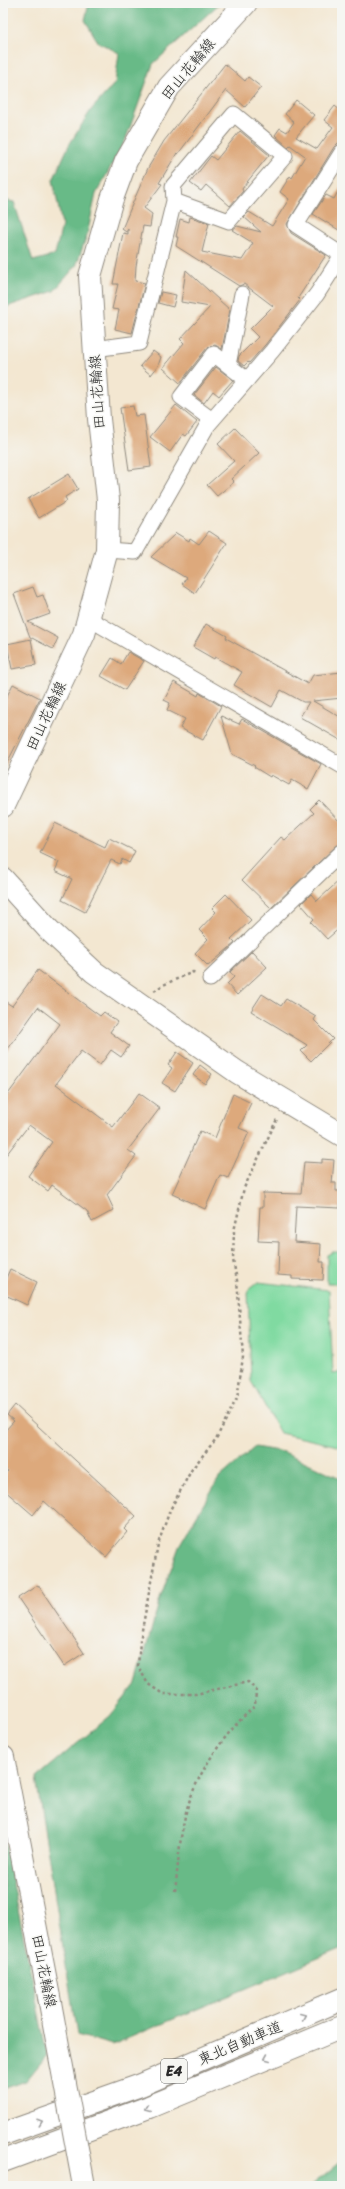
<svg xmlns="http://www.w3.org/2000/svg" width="345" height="2189" font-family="Sriracha,'Klee One',sans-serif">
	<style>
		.green { fill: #80daa1; stroke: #568266 }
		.forest { fill: #68ba87; stroke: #4a7259 }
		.building { fill: #dda97c }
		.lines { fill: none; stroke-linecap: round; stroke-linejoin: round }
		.street-casing { stroke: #8f897e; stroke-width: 17 }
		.secondary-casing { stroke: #8f897e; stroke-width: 24 }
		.highway-casing { stroke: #8f897e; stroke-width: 24 }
		.path { stroke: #8f897e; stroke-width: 2.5; stroke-dasharray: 3 3; stroke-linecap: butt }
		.street { stroke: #fff; stroke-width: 15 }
		.secondary { stroke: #fff; stroke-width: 22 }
		.highway { stroke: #fff; stroke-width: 22 }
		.secondary-bridge-casing { stroke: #8f897e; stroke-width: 24; stroke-linecap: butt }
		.secondary-bridge { stroke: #fff; stroke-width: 22 }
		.oneway { stroke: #a0a0a0 }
		.labels { text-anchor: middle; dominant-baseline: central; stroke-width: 3; stroke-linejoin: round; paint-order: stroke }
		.shield { fill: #f6f6f2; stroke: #686867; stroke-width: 1 }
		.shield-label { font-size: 14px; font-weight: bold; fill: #2b2b2b }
		.street-label { font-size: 15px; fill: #2b2b2b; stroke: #f6f6f2 }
	</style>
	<rect width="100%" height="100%" fill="#f6f6f2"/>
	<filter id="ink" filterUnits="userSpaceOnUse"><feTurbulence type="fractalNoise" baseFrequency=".025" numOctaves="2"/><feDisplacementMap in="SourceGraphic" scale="8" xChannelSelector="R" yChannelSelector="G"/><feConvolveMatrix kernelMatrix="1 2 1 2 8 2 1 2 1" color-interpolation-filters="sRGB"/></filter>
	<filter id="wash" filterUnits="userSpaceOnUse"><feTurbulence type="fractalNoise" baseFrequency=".012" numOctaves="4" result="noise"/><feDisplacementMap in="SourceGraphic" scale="16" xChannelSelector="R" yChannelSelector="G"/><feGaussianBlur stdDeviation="0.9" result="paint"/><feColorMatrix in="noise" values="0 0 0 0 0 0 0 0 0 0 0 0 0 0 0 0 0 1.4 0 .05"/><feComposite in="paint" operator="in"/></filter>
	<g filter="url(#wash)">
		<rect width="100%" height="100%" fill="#f3e7d1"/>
		<path class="green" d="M333 1252H342V1284H327V1255Z
			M258 1282 329 1290 333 1374 342 1372V1447L280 1433 251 1381 248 1290Z"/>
		<path class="forest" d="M89 3H220L153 64 125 141 96 194 87 235 76 266 54 291 3 308V200L14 202 33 261 55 255 62 225 53 180 69 145 91 110 115 83 119 53 98 42 85 20Z
			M255 1447 284 1452 338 1477 342 1481V1948L112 2045 77 2035 36 1778 110 1716 136 1684 160 1599 180 1544 219 1478Z
			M3 1833 47 2055 26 2081 3 2089Z
			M342 2160V2186H311Z"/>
		<g id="blocks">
			<path class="building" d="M225 64 245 81 248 77 261 87 245 107 226 90 178 154 177 153 159 183 162 184 144 208 152 214 150 227 143 226 136 266 135 281 145 283 132 333 115 329 119 310 112 309 118 284H113L123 233 128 234V229L126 232 122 229 134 200 148 168 164 141Z
				M296 100 314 115 296 137 317 149 333 127 324 120 335 106 342 112V139L334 147 287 224 291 233 326 255 298 298 300 300 265 345 249 363 248 362 244 366 238 361 239 356 258 337 250 329 273 306 244 284 239 286 176 246 178 237H176L180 219 189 222 190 217 209 223 202 252 242 260 253 243 232 230 237 226 261 232 244 217 249 212 272 226 289 199 280 192 290 176 292 178 305 156 290 145 288 147 275 135 280 128 287 132 294 122 285 114Z
				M240 131 269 155 247 182 242 189 243 191 230 206 206 185 201 191 190 183 211 156 216 160Z
				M342 184V232L313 214 326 195 334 199Z
				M186 270 230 310 222 349 215 345 207 348 180 383 163 368 184 343 180 339 210 307 181 302Z
				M161 292 176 295 173 307 158 303Z
				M153 351 161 357 158 366 151 375 140 366Z
				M216 367 233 380 219 396 213 391 204 403 194 395Z
				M176 405 197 422 186 436 183 434 170 452 150 437Z
				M133 406 135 416 144 415 151 467 129 470 120 408Z
				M235 428 259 453 231 479 234 482 217 496 207 485 234 461 218 444Z
				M69 474 78 489 65 497 67 501 39 518 28 499Z
				M209 531 227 543 195 593 182 584 186 578 151 557 176 533 189 541 190 538 199 544Z
				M33 587 37 597 43 595 50 614 28 622 58 638 53 649 30 637 14 594Z
				M206 624 227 636 226 638 308 684 313 675 342 672V698L313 701 342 718V741L300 717 309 702H303L281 690 272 707 234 685 242 672 215 657 214 659 193 647Z
				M31 639 36 665 12 669 7 644Z
				M128 652 144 661 125 690 101 676 112 658 121 664Z
				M174 682 198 696 199 693 221 706 203 740 180 728 185 719 167 710 170 703 164 700Z
				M13 684 40 698 3 771V704Z
				M221 716 239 724 242 719 321 764 308 789 292 780 289 785 271 775 270 777 254 767 255 766 232 754Z
				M319 800 342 824V843L336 846 271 908 242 880 281 837 285 840 314 813 310 809Z
				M55 823 105 847 109 838 135 851 129 863 122 859 120 864 111 860 85 912 62 900 72 879 55 871 59 862 40 853Z
				M342 878V926L327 939 311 922 314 919 301 904 311 894 317 901Z
				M226 894 251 920 231 939 235 943 208 966 195 953 208 939 199 930 216 912 212 908Z
				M252 951 267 967 237 995 227 984 234 977 230 972Z
				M38 970 100 1016 104 1012 117 1022 110 1032 129 1046 121 1057 111 1050 100 1065 81 1051 56 1084 113 1127 139 1093 160 1108 128 1150 136 1156 107 1195 114 1210 92 1222 87 1211 52 1185 48 1191 28 1176 52 1142 29 1125 3 1159V1101L60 1024 38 1007 3 1056V1000L12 1006Z
				M262 994 281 1006 286 999 316 1017 314 1020 333 1039 311 1061 301 1051 307 1045 251 1011Z
				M177 1052 193 1063 175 1091 162 1083 172 1068 168 1065Z
				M200 1065 212 1074 205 1084 193 1075Z
				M233 1094 251 1103 239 1128 249 1132 228 1178 220 1175 205 1209 172 1194 200 1131 215 1138Z
				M322 1159 334 1160 332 1183H336V1191H341L340 1208 296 1206 294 1242 321 1244 320 1262H324L323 1280 292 1279V1276L278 1275 279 1242 258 1241 260 1207H263V1193L301 1194 304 1162 322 1163Z
				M10 1269 37 1282 27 1305 3 1294V1285Z
				M15 1405 136 1516 124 1529 127 1532 106 1557 44 1501 33 1515 3 1489V1476L8 1471 3 1467V1433L14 1421 7 1415Z
				M38 1585 84 1653 64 1666 18 1598Z"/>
		</g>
	</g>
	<g filter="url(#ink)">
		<use href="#blocks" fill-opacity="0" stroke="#8f897e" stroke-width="1"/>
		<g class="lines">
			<g class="street-casing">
				<path id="street" d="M342 152 296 225 342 255
					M94 349 139 343 174 201 229 221 285 156 234 114 173 186 174 201
					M228 365 242 294
					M212 420 181 397 214 354 247 380
					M107 550 135 552 207 426 272 351 317 294 342 255
					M88 618 342 766
					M210 979 342 852"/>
			</g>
			<g class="secondary-casing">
				<path id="secondary" d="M3 806 84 634 107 550 108 500 99 419 90 276 112 199 126 161 169 87 246 3
					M3 879 49 930 94 972 237 1072 342 1135
					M3 1757 49 1997"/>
			</g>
			<g class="highway-casing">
				<path id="highway" d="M3 2134 141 2085 342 1999
					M3 2161 149 2107 342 2027"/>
			</g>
			<path class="path" d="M154 991 163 985 193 972 197 973
				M175 1891C178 1868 179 1844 184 1821 192 1779 223 1734 255 1706L256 1690 248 1682 196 1694H163L148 1684 138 1666 140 1641 158 1544 170 1510 192 1469 216 1439 237 1398 243 1357 237 1280 233 1260 234 1231 244 1188 278 1117"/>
			<use href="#street" class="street"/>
			<use href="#secondary" class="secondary"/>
			<use href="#highway" class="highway"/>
			<g class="secondary-bridge-casing">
				<path id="secondary-bridge" d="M49 1997 84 2186"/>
			</g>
			<use href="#secondary-bridge" class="secondary-bridge"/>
		</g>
		<defs><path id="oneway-chevron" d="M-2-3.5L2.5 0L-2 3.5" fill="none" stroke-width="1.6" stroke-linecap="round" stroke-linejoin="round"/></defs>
		<g class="oneway">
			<use href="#oneway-chevron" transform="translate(303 2016) rotate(-23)"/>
			<use href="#oneway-chevron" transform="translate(267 2058) rotate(157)"/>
			<use href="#oneway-chevron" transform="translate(147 2108) rotate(159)"/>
			<use href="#oneway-chevron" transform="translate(40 2122) rotate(-19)"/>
		</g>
	</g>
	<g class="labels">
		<rect class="shield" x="161" y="2059" width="26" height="24" rx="3"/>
		<g class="shield-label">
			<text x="174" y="2071">E4</text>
		</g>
		<g class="street-label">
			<text transform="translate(188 69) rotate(-50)">田山花輪線</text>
			<text transform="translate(97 392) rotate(-94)">田山花輪線</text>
			<text transform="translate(46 716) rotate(-65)">田山花輪線</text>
			<text transform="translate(44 1971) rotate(79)">田山花輪線</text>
			<text transform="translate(240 2043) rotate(-23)">東北自動車道</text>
		</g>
	</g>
	<rect width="345" height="2189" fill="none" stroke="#f6f6f2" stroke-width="16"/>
</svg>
